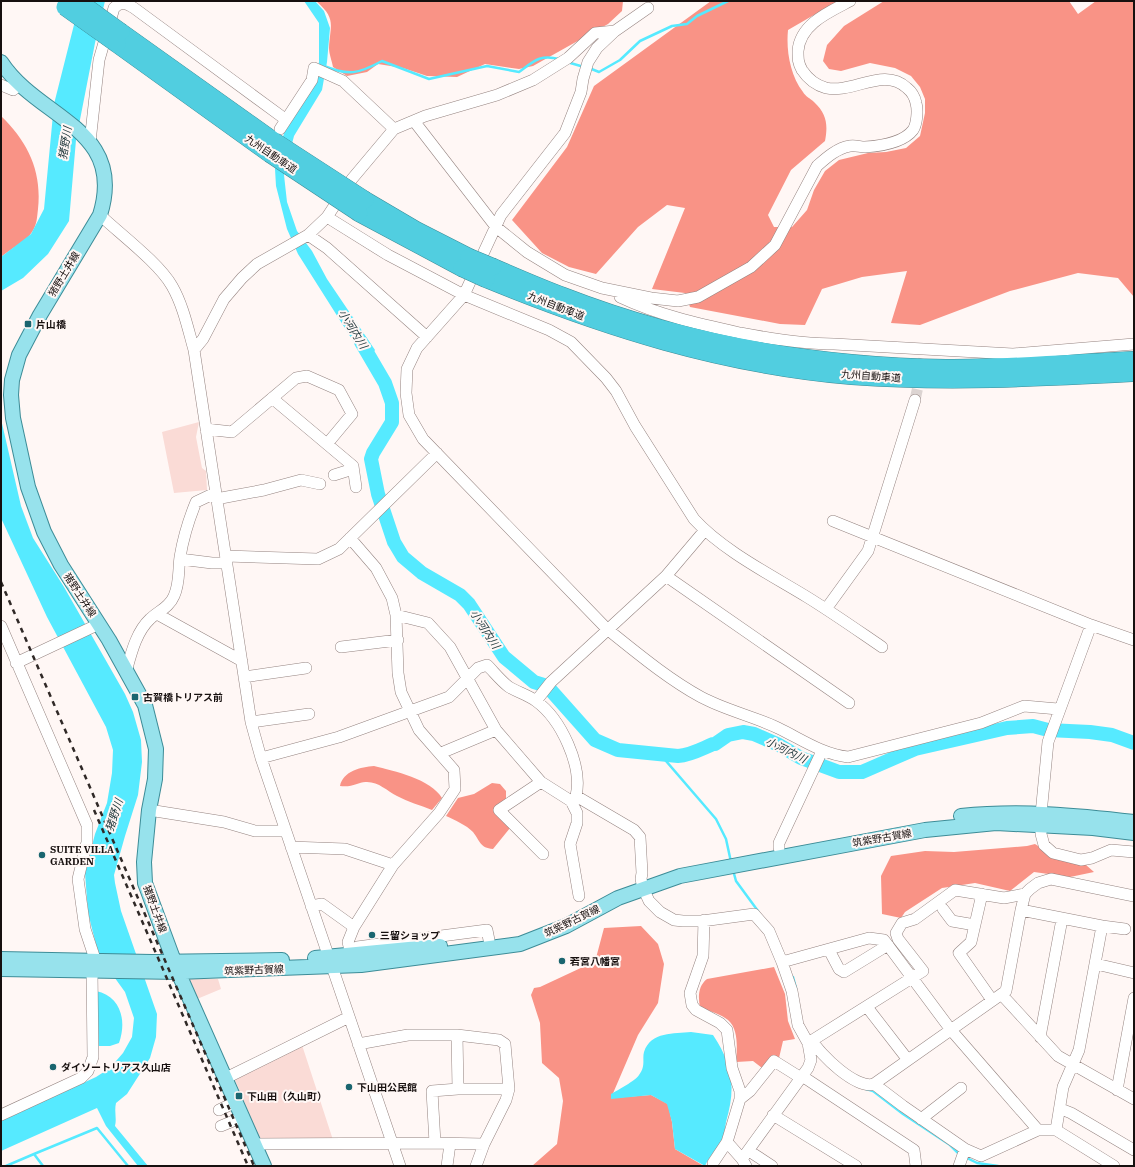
<svg xmlns="http://www.w3.org/2000/svg" width="1135" height="1167" font-family="'IBM Plex Serif','Noto Sans JP',serif">
	<style>
		.green { fill: #fadbd6 }
		.forest { fill: #f99386 }
		.water { fill: #56eaff }
		.lines { fill: none; stroke-linecap: round; stroke-linejoin: round }
		.stream { stroke: #56eaff; stroke-width: 2.5 }
		.river { stroke: #56eaff; stroke-width: 14 }
		.minor-tunnel { stroke: #dcd4d2; stroke-width: 11; stroke-dasharray: 11 5.5; stroke-linecap: butt }
		.minor-casing { stroke: #958481; stroke-width: 12 }
		.major-casing { stroke: #3d8c97; stroke-width: 16 }
		.highway-casing { stroke: #3d8c97; stroke-width: 18 }
		.minor { stroke: #fff; stroke-width: 11 }
		.major { stroke: #97e2ec; stroke-width: 14 }
		.highway { stroke: #51cee0; stroke-width: 17 }
		.rail { stroke: #302927; stroke-width: 2.5; stroke-dasharray: 5 5; stroke-linecap: butt }
		.highway-bridge-casing { stroke: #3d8c97; stroke-width: 18; stroke-linecap: butt }
		.highway-bridge { stroke: #51cee0; stroke-width: 17 }
		.poi-dot { fill: #1a656f; stroke: #fff7f5; stroke-width: 1.5 }
		.labels { text-anchor: middle; dominant-baseline: central; stroke-width: 4; stroke-linejoin: round; paint-order: stroke }
		.street-label { font-size: 10px; fill: #17100f; stroke: #fff7f5 }
		.poi-label { font-size: 10px; font-weight: bold; fill: #17100f; stroke: #fff7f5; text-anchor: start }
		.water-label { font-size: 11px; font-style: italic; fill: #1e363a; stroke: #fff7f5 }
	</style>
	<rect width="100%" height="100%" fill="#fff7f5"/>
	<path class="green" d="M199 422 196 437 202 468 206 471 207 490 174 493 162 432Z
		M188 979H218L221 989 197 999Z
		M302 1045 333 1140H260L235 1080Z"/>
	<path class="forest" d="M316 1H623L622 11 608 24 533 66 519 69 485 64 457 77 427 76 403 68 378 64 367 72 347 76 333 67C332 61 329 54 329 48 330 25 337 19 316 1Z
		M711 1H838L788 30C786 50 790 75 803 92 805 96 811 99 814 102 827 114 828 125 825 141L791 170 768 215 774 227H792L807 210 814 190 825 171 839 160 868 153 886 152 906 148 920 136 925 113V99L920 87 911 76 895 68 870 63 841 71 829 69 823 61 827 45 844 26 884 1H1069L1078 14 1096 1H1134V297L1118 278 1078 273 1010 291 920 325 891 323 907 271 862 277 822 289 805 325 780 324 690 307 685 293 652 289 685 208 667 205 638 227 596 274 569 267 542 253 512 220 567 147 594 86Z
		M1 116C28 142 42 171 38 209 37 217 37 225 32 232 26 242 10 249 1 257Z
		M374 766C394 771 431 779 442 798L432 810C420 805 408 802 397 796 387 791 379 782 367 782 359 781 353 788 340 786 343 771 361 767 374 766Z
		M492 783 500 784 506 791V799L494 811 510 828 493 849C480 848 480 841 473 832 466 825 455 820 446 816L458 798 474 794Z
		M1035 844 1051 854 1086 865 1094 872 1070 877 1034 872 1010 891 975 883 942 888 905 912 901 918 882 914 881 876 891 856 925 851 954 852 1027 846Z
		M641 926 658 944 664 964 658 1003 638 1035 611 1098 651 1095 668 1104 672 1122 675 1149 704 1166H532L557 1144 563 1101 559 1078 542 1063 540 1023 531 995 534 988 540 987 585 966 596 958 604 928Z
		M774 967 785 994 788 1021 795 1039 783 1041 779 1058 766 1071 753 1061 736 1062C737 1050 739 1029 728 1020 721 1014 708 1011 700 1007 698 997 698 986 707 979Z"/>
	<path class="water" d="M80 1H105L95 43 76 140 69 221 48 254 23 278 1 291V257L31 234 44 209 54 104Z
		M304 1H315L324 11 330 28 327 62 322 90 294 136 284 175 287 202 297 231 312 251 327 279 375 350 367 363 298 254 287 229 276 186 275 169 284 133 314 86 319 62V23Z
		M1 419 21 506 33 538 64 587 125 694 133 712 141 740 142 762 138 795 125 836 114 875 115 883 121 911 157 1014 156 1037 150 1058 127 1094 116 1103C114 1112 117 1118 115 1126L148 1166H138L106 1126 97 1108 1 1151V1121L96 1077 110 1068 123 1053 132 1037 134 1018 125 992 99 956 88 913 85 873 95 834 107 803 112 773 113 750 106 727 47 617 1 518Z
		M96 991C121 996 127 1021 119 1043L110 1046H95Z
		M691 1032 713 1035C733 1065 736 1088 726 1122 725 1129 724 1137 720 1143 715 1151 709 1157 705 1166L675 1149 672 1122 667 1104 651 1095 611 1099V1094C618 1090 635 1081 639 1075 646 1066 642 1059 644 1052 651 1031 674 1034 691 1032Z"/>
	<g class="lines">
		<path class="stream" d="M567 62 584 67
			M324 66C349 76 358 74 382 61L429 79 487 66 519 72C534 61 540 54 559 59
			M589 68 599 72 620 60 640 41 672 26 687 24 697 16 728 1
			M660 754 716 819 726 839 731 862
			M733 870 736 881 758 911
			M793 977 796 988
			M866 1089 873 1091 903 1114 950 1145 960 1155
			M965 1157 977 1163 998 1166
			M6 1166 34 1154
			M43 1166 34 1154 97 1128 128 1166"/>
		<path class="river" d="M361 342 385 383 392 403V422L373 453 371 459 378 494 394 542 403 557 422 573 460 595 469 604 504 657 534 682 547 686 595 740 618 750 678 756C691 755 701 749 713 744H715L728 735 743 732 754 734 779 745 801 758 839 772H862L915 749 1007 728 1033 726 1048 730 1090 732 1112 735 1134 743"/>
		<path class="minor-tunnel" d="M915 400 924 359"/>
		<g class="minor-casing">
			<path id="minor" d="M648 8 615 31 597 48 588 62 583 79 581 92 565 133 501 215 464 295 417 348 407 369 406 393 409 415 423 439 607 629C637 653 668 679 701 697 725 710 753 716 778 728 801 739 822 754 848 757L981 723 1024 706 1058 709
				M1 85 13 90 20 84
				M414 121 496 227 527 252 565 275 602 288 651 298 678 301 698 297 751 267 775 245 817 166C826 158 837 148 850 146 855 145 860 147 865 147 880 146 903 143 913 130 917 124 918 110 916 103 915 98 912 92 907 88 884 66 853 94 826 88 815 85 808 79 802 70 798 63 798 59 798 51 800 24 829 12 850 1
				M280 129 312 80 314 68 343 81 394 129
				M90 142 99 60 114 8C121 1 126 3 134 8L285 119
				M100 215C120 234 159 263 172 286 183 305 188 329 194 350L251 722 261 758 400 1166
				M327 217 388 255 464 295 549 330 571 342 606 378 616 391 635 426 694 519C722 550 771 575 807 597 833 613 857 630 882 647
				M308 235 327 248 427 337
				M620 297C658 315 699 324 740 333 772 339 802 344 834 344L1013 354 1134 344
				M194 350 203 339 224 299 242 278 257 264 308 235 327 217 352 179 394 129 425 116 497 95 533 80 568 58 595 33 615 31
				M272 398 353 466 356 487
				M206 429 232 432 296 378 307 376 339 390 352 414 327 444
				M334 475 353 469
				M216 499 264 490 301 480 320 484
				M833 521 1091 625 1134 640
				M350 538 376 568 392 598 396 615 398 673 401 692 419 730 454 770 455 789 439 813 393 865 354 927 348 942 351 955
				M226 556 318 559 339 549 437 453
				M180 559 212 563H227
				M666 576 849 703
				M826 609 868 551 915 400
				M157 614 242 661
				M396 615 428 623 450 647 496 730 541 782 571 801 577 813V823L570 844 579 896
				M1091 625 1048 742 1041 814V834L1044 845 1053 853 1081 860 1092 858 1111 850 1134 852
				M1 626 87 825V842L78 879 85 929 95 959
				M341 647 398 640
				M16 663 99 624
				M126 672C131 654 136 632 150 619 158 611 169 608 174 596 180 583 178 571 180 557 183 539 189 519 196 502L215 493
				M244 677 306 668
				M536 701 551 682 666 576 705 530
				M251 722 309 714
				M441 753 496 730
				M261 758 339 737 449 697 478 668 487 665C494 672 501 681 509 687 517 692 528 695 536 701 561 719 583 766 576 796L634 830 640 837 642 873 641 879 643 888 649 901 660 912 674 920 683 921H702L754 914 769 931 782 962 792 991 798 1025 808 1043 811 1060 808 1068 742 1159 746 1166
				M541 782 499 810 543 854
				M149 810 224 822 255 831H285
				M291 847 345 849 393 865
				M779 848V843L822 751
				M982 894 971 942 959 953 992 1000
				M311 906 322 904 354 927
				M943 909 952 921 975 925
				M1021 910 1102 926 1079 1050 1063 1087 1056 1130 1114 1166
				M704 920 703 956 690 993 692 1005 696 1010 720 1023 727 1030 732 1068 740 1091V1099L727 1142 742 1159
				M1102 926 1125 929
				M357 947 487 930 489 940
				M829 950 839 969 844 972 888 945
				M782 962 869 938 884 940 951 1030 1038 1130
				M1096 964 1134 973
				M1002 995 1058 1056 1134 1099
				M867 1007 908 1060
				M457 1035 458 1089
				M1040 1037 1062 919
				M812 1040C820 1055 857 1090 874 1084L1006 991 1021 910 1025 894 1030 889 1038 883 1051 879 1134 896
				M808 1043 923 971 898 939 896 933 902 923 915 919 955 890 1004 898 1025 894
				M358 1044 408 1035H457L499 1040 505 1044 509 1089 506 1100 484 1144 476 1166
				M226 1078 349 1017
				M874 1084 903 1106 965 1149 981 1156 1038 1130H1056
				M1117 1090 1134 998
				M740 1099 750 1091 774 1061 798 1076H802L914 1150 916 1166
				M1061 1109 1071 1113 1134 1150
				M219 1110 236 1102
				M1 1115 81 1078 88 1071 93 1057 92 970
				M773 1115 856 1166
				M921 1119 961 1088
				M221 1126 243 1117
				M435 1143 432 1091 458 1089H509
				M254 1144 435 1143 484 1144
				M749 1151 772 1166
				M713 1163 727 1142
				M447 1166 450 1144
				M959 1166 965 1149"/>
		</g>
		<g class="major-casing">
			<path id="major" d="M1 62C38 119 127 128 100 215L40 315 19 355 12 380 11 395 13 418 28 487 44 532 61 565 109 640 145 705 156 749 155 779 149 810 144 862 145 883 178 972 264 1166
				M961 816C1019 810 1076 815 1134 822
				M315 958 440 946
				M1 959 152 962 282 960
				M1 969 178 972 361 965 520 944 566 926 618 898 680 876 925 830 996 823 1093 828 1134 833"/>
		</g>
		<g class="highway-casing">
			<path id="highway" d="M121 32 274 141
				M117 44 270 154
				M365 200 416 230 469 257
				M359 213 462 268
				M493 267C516 277 539 287 563 296 684 343 816 366 946 368 1009 368 1072 363 1134 360
				M486 279C606 328 722 365 852 376 946 383 1039 378 1134 373"/>
		</g>
		<use href="#minor" class="minor"/>
		<use href="#major" class="major"/>
		<use href="#highway" class="highway"/>
		<path class="rail" d="M1 582 254 1166
			M94 810 248 1166"/>
		<g class="highway-bridge-casing">
			<path id="highway-bridge" d="M78 1 121 32
				M65 7 117 44
				M274 141 365 200
				M270 154 359 213
				M469 257 493 267
				M462 268 486 279"/>
		</g>
		<use href="#highway-bridge" class="highway-bridge"/>
	</g>
	<g class="poi-dot">
		<rect x="24" y="320" width="8" height="8" rx="2"/>
		<rect x="131" y="693" width="8" height="8" rx="2"/>
		<circle cx="42" cy="855" r="4"/>
		<circle cx="372" cy="935" r="4"/>
		<circle cx="562" cy="961" r="4"/>
		<circle cx="53" cy="1067" r="4"/>
		<circle cx="349" cy="1087" r="4"/>
		<rect x="235" y="1092" width="8" height="8" rx="2"/>
	</g>
	<g class="labels">
		<g class="street-label">
			<text transform="translate(271 154) rotate(34)">九州自動車道</text>
			<text transform="translate(64 274) rotate(-59)">猪野土井線</text>
			<text transform="translate(556 306) rotate(21)">九州自動車道</text>
			<text transform="translate(871 376) rotate(4)">九州自動車道</text>
			<text transform="translate(80 595) rotate(57)">猪野土井線</text>
			<text transform="translate(882 838) rotate(-10)">筑紫野古賀線</text>
			<text transform="translate(155 909) rotate(70)">猪野土井線</text>
			<text transform="translate(572 921) rotate(-26)">筑紫野古賀線</text>
			<text transform="translate(254 970) rotate(-2)">筑紫野古賀線</text>
		</g>
		<g class="poi-label">
			<text x="36" y="324">片山橋</text>
			<text x="143" y="697">古賀橋トリアス前</text>
			<text x="50" y="849">SUITE VILLA<tspan x="50" dy="12">GARDEN</tspan></text>
			<text x="380" y="935">三留ショップ</text>
			<text x="570" y="961">若宮八幡宮</text>
			<text x="61" y="1067">ダイソートリアス久山店</text>
			<text x="357" y="1087">下山田公民館</text>
			<text x="247" y="1096">下山田（久山町）</text>
		</g>
		<g class="water-label">
			<text transform="translate(65 143) rotate(-81)">猪野川</text>
			<text transform="translate(353 329) rotate(58)">小河内川</text>
			<text transform="translate(485 629) rotate(57)">小河内川</text>
			<text transform="translate(786 750) rotate(26)">小河内川</text>
			<text transform="translate(114 815) rotate(-72)">猪野川</text>
		</g>
	</g>
	<rect width="1135" height="1167" fill="none" stroke="#17100f" stroke-width="4"/>
</svg>
